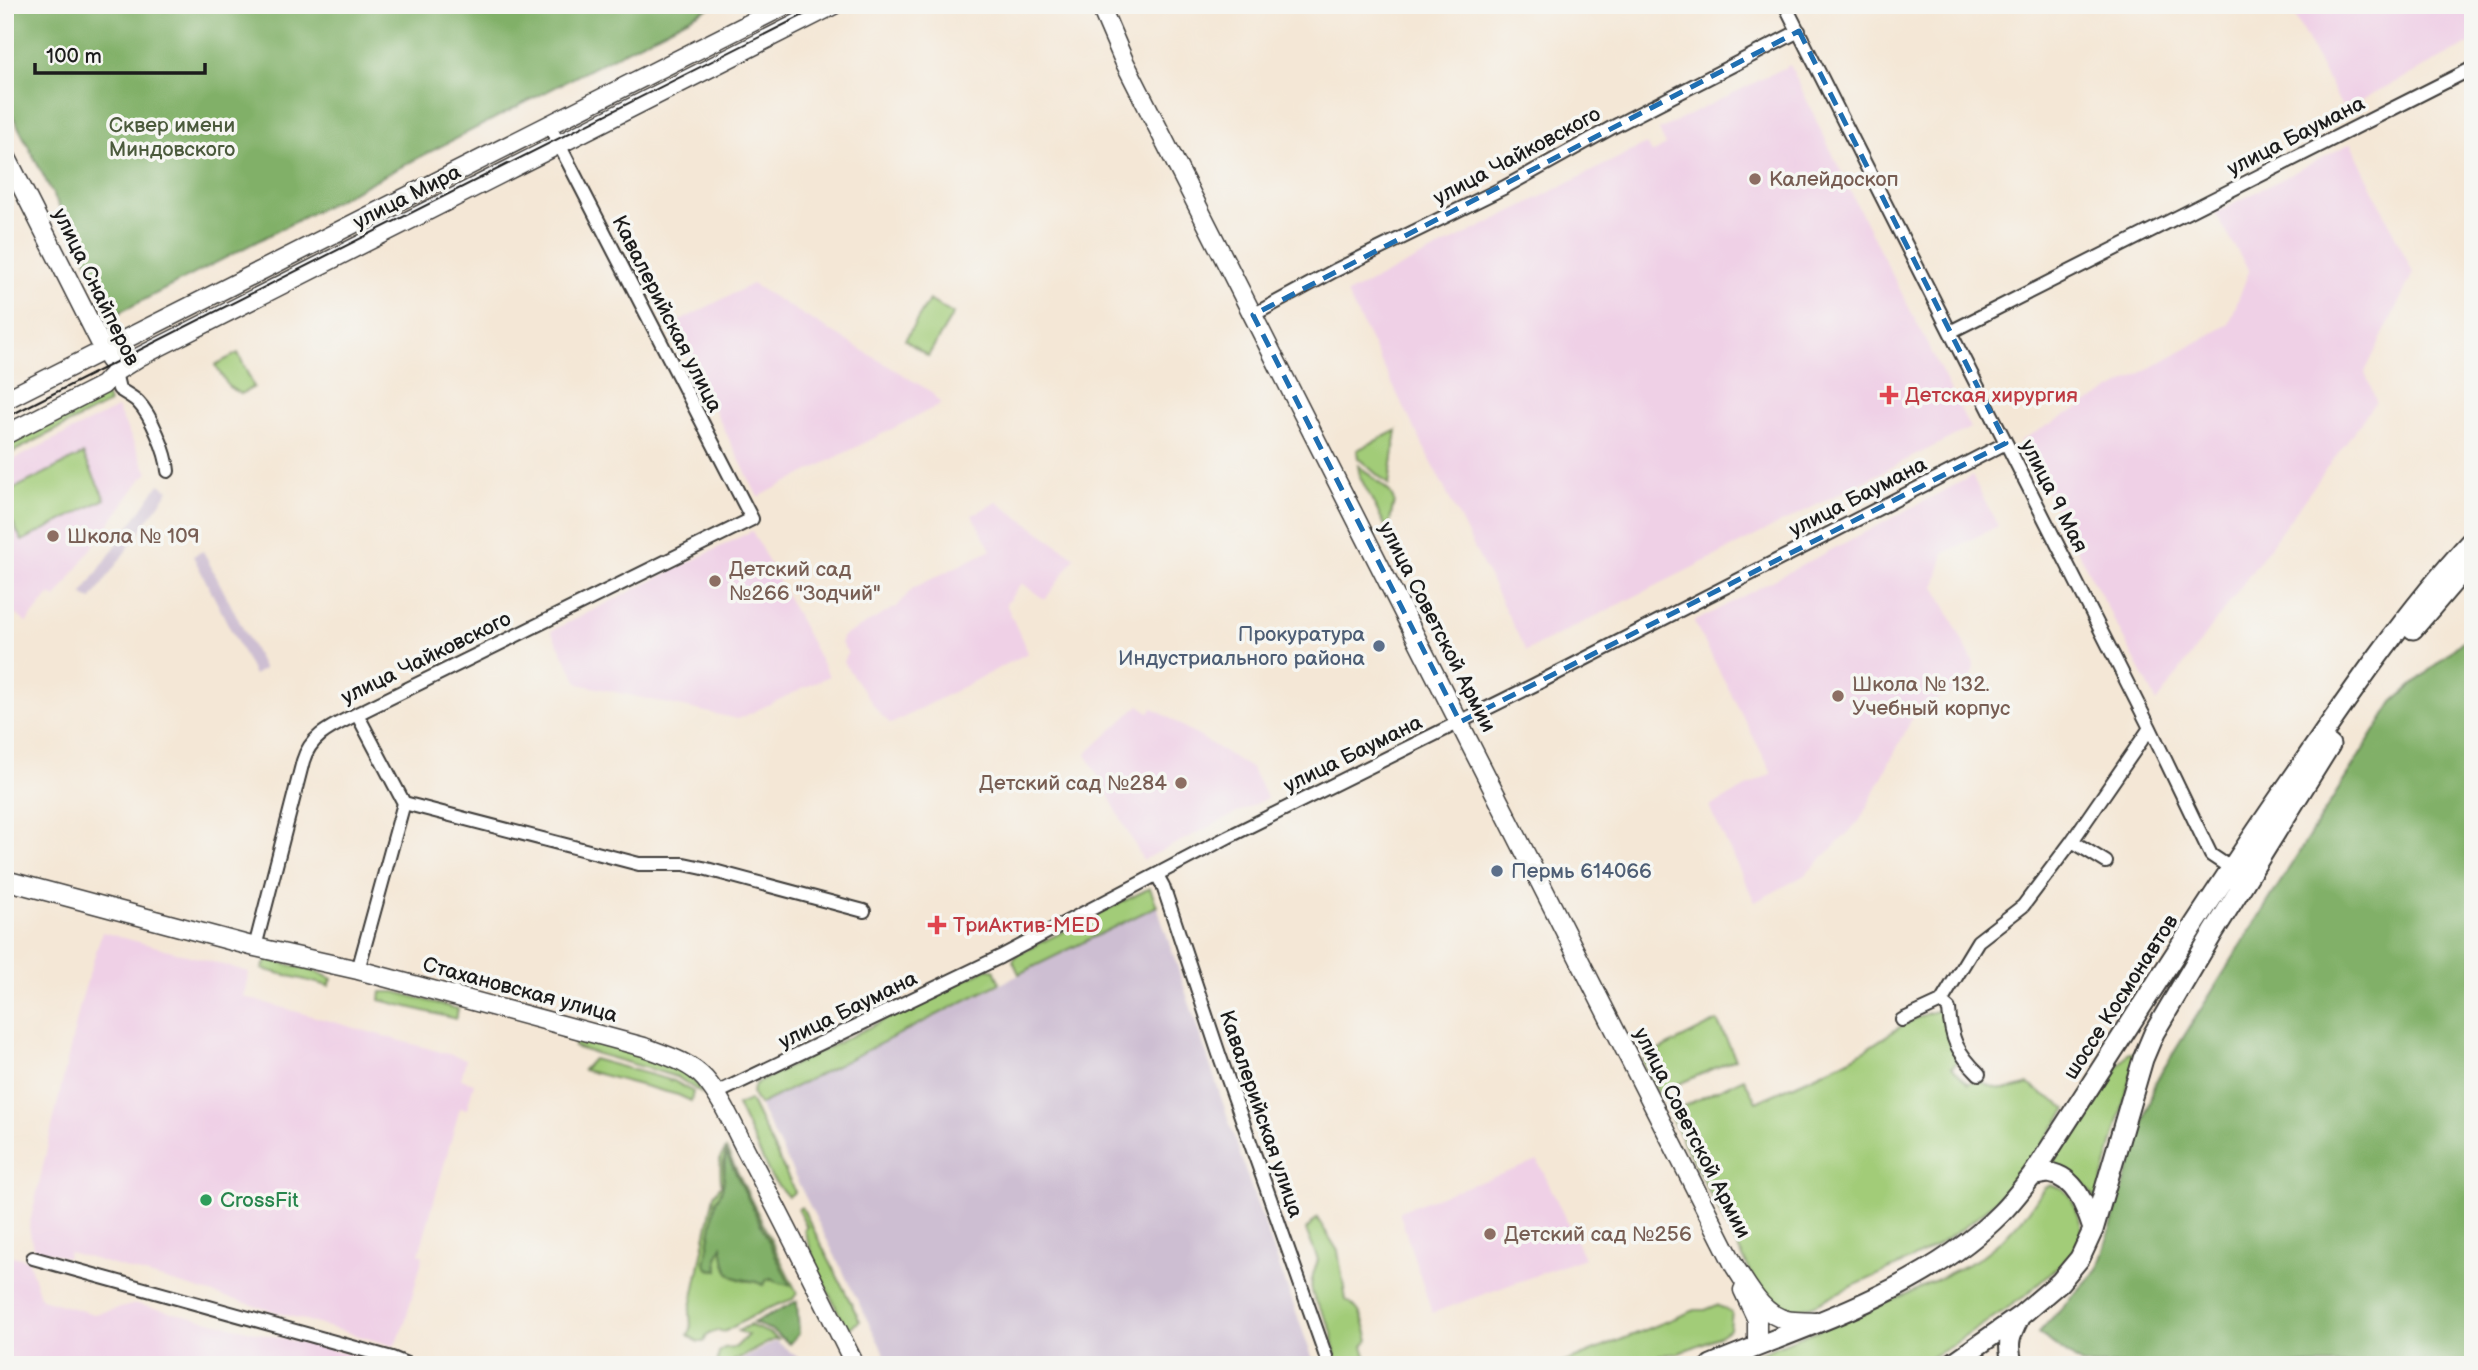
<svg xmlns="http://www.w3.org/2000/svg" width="2478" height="1370" font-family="'Balsamiq Sans',sans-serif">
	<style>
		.built { fill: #efd0e6 }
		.industrial { fill: #cdbed2 }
		.green { fill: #a2cc78; stroke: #5f744a; stroke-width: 2; fill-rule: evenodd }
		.forest { fill: #81b068; stroke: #4e6642; stroke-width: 2 }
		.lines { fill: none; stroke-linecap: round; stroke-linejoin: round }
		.street-casing { stroke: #3c3a38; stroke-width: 16 }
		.secondary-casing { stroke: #3c3a38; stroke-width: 21 }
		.primary-casing { stroke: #3c3a38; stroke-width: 23 }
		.street { stroke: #fff; stroke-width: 12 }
		.secondary { stroke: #fff; stroke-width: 18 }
		.primary { stroke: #fff; stroke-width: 19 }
		.tram { stroke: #1c1c1c; stroke-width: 2 }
		.marked { fill: none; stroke: #1f6fb2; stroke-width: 5; stroke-dasharray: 14 9; stroke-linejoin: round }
		.education-dot { fill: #8d6e63; stroke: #f6f6f2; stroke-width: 2.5 }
		.health-dot { fill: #e0444e; stroke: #f6f6f2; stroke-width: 2.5 }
		.service-dot { fill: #5c6f8a; stroke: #f6f6f2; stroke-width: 2.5 }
		.leisure-dot { fill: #2e9e5b; stroke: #f6f6f2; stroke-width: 2.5 }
		.labels { text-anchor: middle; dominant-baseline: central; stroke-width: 7; stroke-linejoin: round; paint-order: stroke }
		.park-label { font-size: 21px; fill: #4b5a3c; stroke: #f6f6f2 }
		.street-label { font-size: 21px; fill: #1c1c1c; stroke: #f6f6f2 }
		.education-label { font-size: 21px; fill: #785e54; stroke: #f6f6f2; text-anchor: start }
		.health-label { font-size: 21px; fill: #be3a42; stroke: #f6f6f2; text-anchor: start }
		.service-label { font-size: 21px; fill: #4e5e75; stroke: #f6f6f2; text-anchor: end }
		.leisure-label { font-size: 21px; fill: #27864d; stroke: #f6f6f2; text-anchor: start }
	</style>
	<rect width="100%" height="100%" fill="#f6f6f2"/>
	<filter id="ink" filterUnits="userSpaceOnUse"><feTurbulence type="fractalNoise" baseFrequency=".0143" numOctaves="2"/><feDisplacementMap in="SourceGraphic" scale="14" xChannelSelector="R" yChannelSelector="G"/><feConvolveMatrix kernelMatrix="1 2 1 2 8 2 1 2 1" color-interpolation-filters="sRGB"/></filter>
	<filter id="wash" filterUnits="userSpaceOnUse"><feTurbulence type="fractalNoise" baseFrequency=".00686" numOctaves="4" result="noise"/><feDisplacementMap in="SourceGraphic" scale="28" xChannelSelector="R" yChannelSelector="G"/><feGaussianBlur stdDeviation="1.57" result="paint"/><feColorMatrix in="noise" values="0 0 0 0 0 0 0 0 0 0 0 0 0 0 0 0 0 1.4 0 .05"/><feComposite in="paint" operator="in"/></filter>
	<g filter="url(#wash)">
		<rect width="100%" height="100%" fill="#f4e7d6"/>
		<path class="built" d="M2289 5H2473V42L2343 109Z
			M1790 65 1857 205 1970 428 1526 651 1347 294 1646 144 1652 153 1666 145 1659 130Z
			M2351 143 2413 273 2365 372 2376 401 2157 702 2020 441 2229 324 2249 271 2215 213Z
			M752 284 930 391 941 404 758 497 672 325Z
			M117 408 148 473 142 478 56 598 50 594 26 623 16 614 5 627V464Z
			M1972 476 1998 526 1944 553 1935 586 1974 664 1972 681 1916 711 1859 822 1805 875 1755 902 1709 807 1772 773 1694 622Z
			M997 502 1075 557 1045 600 1022 583 1006 604 1028 653 891 724 880 714 843 662 848 653 841 643 842 637 896 607 913 588 991 550 972 515Z
			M752 531 829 676 738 719 579 684 551 631Z
			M1139 705 1149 712 1153 708 1252 769 1267 798 1143 860 1086 754Z
			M102 932 249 972 244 997 466 1059 461 1079 474 1083 467 1109 460 1108 419 1254 423 1256 405 1323 394 1346 69 1252 67 1258 33 1248 29 1227 81 1001Z
			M1538 1161 1584 1258 1432 1313 1399 1211Z
			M5 1254 28 1260 41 1299 94 1314 137 1304 370 1359 396 1360 402 1365H5Z"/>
		<path class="industrial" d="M159 484 169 490 91 600 82 594Z
			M203 551 264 669 254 675 193 556Z
			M1157 906 1253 1193 1315 1365H890L759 1105Z
			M776 1341 808 1365H731Z"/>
		<path class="green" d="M929 300 953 314 928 356 905 340Z
			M238 353 254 387 241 394 229 387 215 365Z
			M105 392 109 403 5 456V443Z
			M1397 430 1389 485 1358 458 1357 450Z
			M83 454 105 499 22 541 5 507V493Z
			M1358 465 1390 492 1394 501 1388 531 1360 477Z
			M1150 888 1157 906 1019 974 1013 961 1016 955Z
			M267 959 318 972 332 979 329 986 262 969Z
			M988 968 994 970 1000 983 759 1105 752 1093 755 1084Z
			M381 992H396L458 1009 456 1019 380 1000Z
			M1942 1010 1960 1059 1952 1067 1968 1084 1976 1078C1996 1091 2006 1092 2028 1084L2067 1109C2044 1142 2020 1177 1991 1205 1948 1246 1892 1269 1839 1292 1827 1298 1812 1308 1799 1309 1786 1310 1775 1304 1764 1298L1671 1118 1673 1111 1744 1078 1756 1102C1788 1088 1820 1074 1851 1058 1878 1044 1912 1013 1942 1010Z
			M1717 1021 1736 1059 1658 1093 1643 1063 1645 1057Z
			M577 1034C610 1044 691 1057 701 1093L677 1077 574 1047Z
			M2128 1053H2137L2097 1200C2083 1184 2073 1171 2052 1163Z
			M593 1059 674 1081 693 1092 691 1101 678 1095 583 1070Z
			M750 1100 795 1192 788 1197 771 1177 737 1105Z
			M726 1149 797 1293 793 1299 764 1310 724 1332 717 1330 707 1335 704 1342H698L688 1335 691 1329 690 1312 714 1195 721 1185 720 1158ZM725 1155 776 1280 767 1279 763 1285C756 1280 750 1282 742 1280 723 1275 725 1258 722 1243L717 1258 718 1270 709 1269 707 1267 725 1184 723 1163Z
			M2050 1185 2061 1188 2071 1197 2081 1221V1235L2073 1253 2025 1296 1951 1346 1917 1365H1731L1914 1291 1978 1259 2002 1240 2028 1212 2044 1188Z
			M802 1207 860 1321 849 1328 845 1326 820 1275 804 1230 807 1227 798 1209Z
			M1317 1218 1338 1251 1346 1300C1362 1309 1364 1322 1369 1340L1363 1346 1369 1365H1337C1334 1354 1334 1335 1330 1327 1316 1296 1303 1297 1318 1260L1306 1230Z
			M1717 1305 1732 1312 1730 1329 1718 1337 1679 1353 1661 1355 1635 1365H1558L1695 1310H1705Z
			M749 1325 771 1334 779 1340 775 1339 726 1365H717L719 1352 724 1348 736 1347 748 1335 738 1331Z"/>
		<path class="forest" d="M5 5H714L115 315 5 101Z
			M2473 632V1365H2083L2038 1333 2098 1269 2156 1081 2393 702Z
			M726 1153 790 1285 779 1283 771 1278 767 1279 764 1285C752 1277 734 1284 727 1269 723 1262 724 1253 722 1246L717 1258 718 1270 709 1269 705 1264 716 1200C728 1185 722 1170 726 1153Z
			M797 1301 799 1334 790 1344 771 1330 753 1323Z"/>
	</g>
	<g filter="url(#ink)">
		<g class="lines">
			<g class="street-casing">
				<path id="street" d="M1785 5 2150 728 2211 855 2235 871
					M1253 315 1334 271 1503 188 1611 128 1799 31
					M1950 332 2473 68
					M115 372 119 389C125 393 133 397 138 402 151 415 167 453 168 471
					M357 714 404 803 639 864H684L703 868 864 911
					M2072 841 2106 862
					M1157 875 1163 886 1219 1054 1329 1365
					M255 947 303 761C311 734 334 726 357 714L752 519 549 125
					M358 970 404 803
					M1941 1002 1949 1009C1951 1040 1957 1052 1979 1074
					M1902 1020 1941 1002 1978 941 2023 906 2072 841 2150 728
					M715 1094 1000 957 1228 837 1534 685 2006 443
					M33 1258 392 1358 409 1365"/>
			</g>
			<g class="secondary-casing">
				<path id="secondary" d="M1100 5 1124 61 1735 1267C1748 1286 1762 1315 1787 1320 1796 1322 1806 1321 1816 1322
					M5 154 109 360
					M5 400 786 5
					M5 435 103 385 115 372 139 357 834 5
					M5 880 255 947 358 970 644 1047C665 1055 690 1062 705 1079 723 1100 735 1130 748 1154 785 1223 820 1294 855 1365
					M1743 1290 1757 1320V1345"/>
			</g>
			<g class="primary-casing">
				<path id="primary" d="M2413 629 2473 559
					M2032 1176C2037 1175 2044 1173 2049 1173 2076 1177 2086 1208 2093 1229
					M1711 1365C1809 1324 1924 1291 2001 1213 2012 1202 2022 1189 2032 1176 2120 1041 2205 904 2297 772 2352 691 2407 611 2473 539
					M1950 1365 2020 1316 2060 1282 2080 1258 2093 1230 2143 1059 2154 1033 2213 933 2330 745
					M2013 1365C2006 1343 2010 1336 2020 1316"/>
			</g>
			<use href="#street" class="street"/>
			<use href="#secondary" class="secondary"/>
			<use href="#primary" class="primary"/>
			<path class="tram" d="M5 418 823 5"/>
		</g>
	</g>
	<path class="marked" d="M1799 31 2006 443 1460 722 1253 315Z"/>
	<g class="education-dot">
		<circle cx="1755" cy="179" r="7"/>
		<circle cx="53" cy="536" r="7"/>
		<circle cx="715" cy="581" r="7"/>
		<circle cx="1838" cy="696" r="7"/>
		<circle cx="1181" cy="783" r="7"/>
		<circle cx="1490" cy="1234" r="7"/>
	</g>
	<g class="health-dot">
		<path d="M1885.5 384.5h7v7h7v7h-7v7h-7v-7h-7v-7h7z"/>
		<path d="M933.5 914.5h7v7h7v7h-7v7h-7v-7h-7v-7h7z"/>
	</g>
	<g class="service-dot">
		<circle cx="1379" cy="646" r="7"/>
		<circle cx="1497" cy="871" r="7"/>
	</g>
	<circle class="leisure-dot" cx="206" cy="1200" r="7"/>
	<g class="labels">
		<g class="park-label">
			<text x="172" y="125">Сквер имени<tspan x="172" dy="24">Миндовского</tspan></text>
		</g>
		<g class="street-label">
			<text transform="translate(2296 136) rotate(-27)">улица Баумана</text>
			<text transform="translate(1517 156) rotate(-28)">улица Чайковского</text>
			<text transform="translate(407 197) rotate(-27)">улица Мира</text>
			<text transform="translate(96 287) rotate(64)">улица Снайперов</text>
			<text transform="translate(667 314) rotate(63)">Кавалерийская улица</text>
			<text transform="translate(2054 496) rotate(63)">улица 9 Мая</text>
			<text transform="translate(1858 497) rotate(-27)">улица Баумана</text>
			<text transform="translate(1437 627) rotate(63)">улица Советской Армии</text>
			<text transform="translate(426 658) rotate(-26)">улица Чайковского</text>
			<text transform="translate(1353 754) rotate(-26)">улица Баумана</text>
			<text transform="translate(520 990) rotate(15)">Стахановская улица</text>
			<text transform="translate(2121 997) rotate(-57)">шоссе Космонавтов</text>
			<text transform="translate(848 1010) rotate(-26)">улица Баумана</text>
			<text transform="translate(1261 1114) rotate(71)">Кавалерийская улица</text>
			<text transform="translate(1692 1133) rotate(63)">улица Советской Армии</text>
		</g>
		<g class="education-label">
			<text x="1769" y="179">Калейдоскоп</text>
			<text x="67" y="536">Школа № 109</text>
			<text x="729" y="569">Детский сад<tspan x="729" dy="24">№266 "Зодчий"</tspan></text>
			<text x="1852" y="684">Школа № 132.<tspan x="1852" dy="24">Учебный корпус</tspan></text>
			<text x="1167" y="783" text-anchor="end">Детский сад №284</text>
			<text x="1504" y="1234">Детский сад №256</text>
		</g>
		<g class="health-label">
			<text x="1905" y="395">Детская хирургия</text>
			<text x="953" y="925">ТриАктив-MED</text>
		</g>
		<g class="service-label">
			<text x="1365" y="634">Прокуратура<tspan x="1365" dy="24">Индустриального района</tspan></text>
			<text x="1511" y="871" text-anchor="start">Пермь 614066</text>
		</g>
		<g class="leisure-label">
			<text x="220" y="1200">CrossFit</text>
		</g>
	</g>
	<rect width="2478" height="1370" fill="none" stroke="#f6f6f2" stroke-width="28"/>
	<path d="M35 63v10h170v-10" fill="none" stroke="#1c1c1c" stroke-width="3.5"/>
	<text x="46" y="63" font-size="21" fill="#1c1c1c" stroke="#f6f6f2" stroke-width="5" paint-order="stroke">100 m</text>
</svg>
